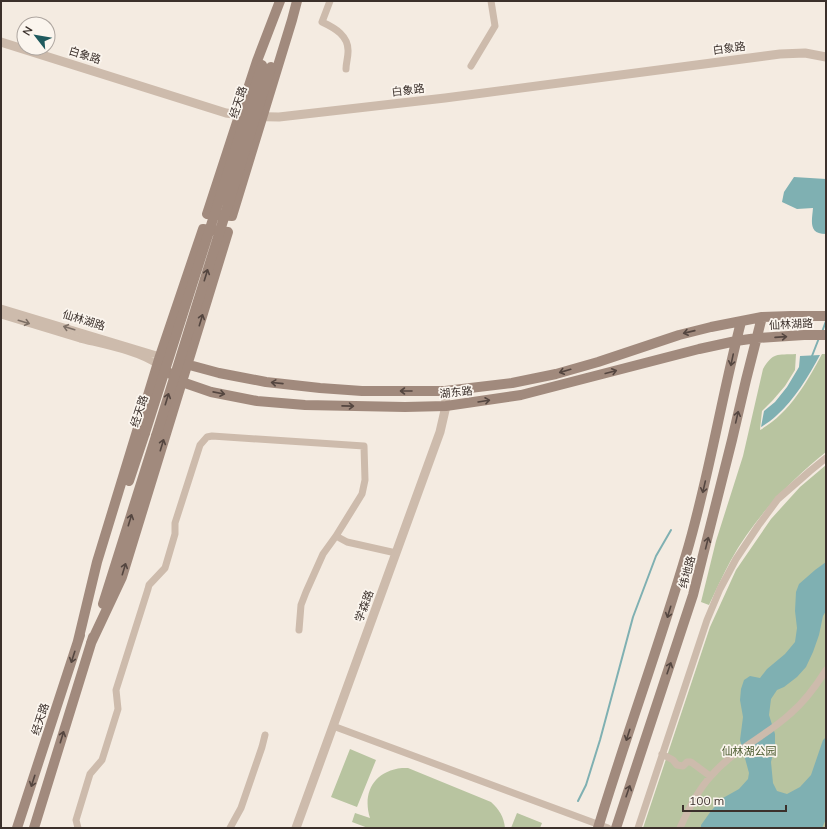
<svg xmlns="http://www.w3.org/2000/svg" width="827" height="829" font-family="Mulish,'Noto Sans SC',sans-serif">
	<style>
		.green { fill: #b8c4a0 }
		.water { fill: #7fb0b2 }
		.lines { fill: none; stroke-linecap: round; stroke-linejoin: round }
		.stream { stroke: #7fb0b2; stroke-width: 2 }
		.minor { stroke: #cdbbac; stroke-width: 7 }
		.tertiary { stroke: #cdbbac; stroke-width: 9 }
		.secondary { stroke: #a18a7d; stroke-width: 10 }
		.secondary-bridge { stroke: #a18a7d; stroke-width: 10 }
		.oneway { stroke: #544640 }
		.oneway2 { stroke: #7d6f65 }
		.labels { text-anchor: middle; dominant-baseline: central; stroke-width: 3.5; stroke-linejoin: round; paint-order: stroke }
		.street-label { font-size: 11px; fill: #3b302b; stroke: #fbf5ee }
		.park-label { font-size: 11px; fill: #4a5a2e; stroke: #fbf5ee }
	</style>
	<rect width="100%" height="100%" fill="#f4ebe1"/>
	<path class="green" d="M796 354 795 370 785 386 773 400 762 411 760 430C789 414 807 382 822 354H826V452C789 482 754 518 731 560 723 575 716 590 709 605L701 602 716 541 743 456 763 369C773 352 777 355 796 354Z
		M826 465V828H643L710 627 736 570 771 519 800 487Z
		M350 749 376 760 357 807 331 797Z
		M402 768H408L491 802C499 809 504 817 505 828H368L352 822 355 813 370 818C362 793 374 771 402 768Z
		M517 813 542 823 540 828H511Z"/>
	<path class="water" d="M794 177 826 179V234C808 234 812 221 813 208L797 209 782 202 784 192Z
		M820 355C808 377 795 399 776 416 772 420 766 424 761 427L764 411 775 402 787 387 799 367 800 356Z
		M826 562V611L823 616 819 635 813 652 806 667 797 677 784 687 777 690 771 699 769 715 775 734V745L771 762 773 783 777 791 787 794 800 787 811 775 823 740 826 737V819L822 828H701V825L711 811 723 798 739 789 748 779 749 773 740 740 743 717 740 700 741 689 744 680 750 676 760 678 767 669 785 654 795 642 797 628 795 611 796 592 799 584 815 570Z"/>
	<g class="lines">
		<path class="stream" d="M822 332 826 321
			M812 356 819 338
			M578 801 586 785 600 740 633 617 656 556 671 530"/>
		<path class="minor" d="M330 1 322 22C335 28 349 36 348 52 348 58 346 63 346 69
			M471 66 495 26 491 1
			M1 308 160 356
			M1 315C27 323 54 331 80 339 104 345 138 351 158 365
			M336 536 347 542 396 553
			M333 726 608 828
			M662 754 673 760 677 765 683 766 687 762H691L710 776
			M78 828 76 820 90 774 102 760 118 709 116 690 148 589 149 585 165 568 175 534V523L200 445 207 437 212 436 364 446 365 480 362 494 336 536 323 554 306 592 301 605 299 630
			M230 828 241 808 262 747 265 735
			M638 828 707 620 720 589 736 559 758 526 778 499 810 471 826 458
			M680 828C687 812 699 789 711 776 733 750 765 737 790 714 804 702 816 686 826 670"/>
		<path class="tertiary" d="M1 42 226 113C244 116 261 117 279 117L445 98 780 54 805 53 826 57
			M296 828 440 432 446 406 445 391"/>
		<path class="secondary" d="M280 1 257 61 207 214 232 216 292 20 297 1
			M182 363 219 373 266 382 320 388 362 391H445L512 383 556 374 598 362 679 335 711 327 762 317 791 316H826
			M158 365 182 382 211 392 257 401 305 405 405 407 446 406 521 395 699 349 736 341 757 338 804 335H826
			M129 481 145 433
			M103 604 156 436
			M78 641 97 562 160 356 203 229 228 232 122 577 91 643
			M17 828 80 635
			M34 828 93 637
			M598 828C626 736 659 646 686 555 709 478 721 399 741 322
			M616 828 693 595 732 440 746 380 762 317"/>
		<path class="secondary-bridge" d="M145 433 262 65
			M156 436 271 67"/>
	</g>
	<defs><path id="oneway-shaft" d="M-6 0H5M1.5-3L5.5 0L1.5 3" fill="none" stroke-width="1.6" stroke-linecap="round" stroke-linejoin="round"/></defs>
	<g class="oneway">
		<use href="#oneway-shaft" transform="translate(206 275) rotate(-73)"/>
		<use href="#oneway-shaft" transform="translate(201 320) rotate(-73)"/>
		<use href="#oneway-shaft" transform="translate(689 332) rotate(167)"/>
		<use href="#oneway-shaft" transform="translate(781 337) rotate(-4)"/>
		<use href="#oneway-shaft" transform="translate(732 360) rotate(102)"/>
		<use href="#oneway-shaft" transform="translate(565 371) rotate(164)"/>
		<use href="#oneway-shaft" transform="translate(611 372) rotate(-15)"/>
		<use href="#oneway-shaft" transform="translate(277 383) rotate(-174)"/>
		<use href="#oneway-shaft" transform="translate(406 391) rotate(-180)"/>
		<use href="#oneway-shaft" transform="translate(219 393) rotate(11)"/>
		<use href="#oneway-shaft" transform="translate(167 399) rotate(-73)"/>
		<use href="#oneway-shaft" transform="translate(484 401) rotate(-9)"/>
		<use href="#oneway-shaft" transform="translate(348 406) rotate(1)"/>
		<use href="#oneway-shaft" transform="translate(737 417) rotate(-77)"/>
		<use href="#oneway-shaft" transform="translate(162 445) rotate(-73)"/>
		<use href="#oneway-shaft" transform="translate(704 487) rotate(103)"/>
		<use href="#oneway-shaft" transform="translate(130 520) rotate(-73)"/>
		<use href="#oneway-shaft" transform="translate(707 543) rotate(-76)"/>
		<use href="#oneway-shaft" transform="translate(124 569) rotate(-73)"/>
		<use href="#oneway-shaft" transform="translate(669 612) rotate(107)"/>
		<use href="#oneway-shaft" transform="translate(73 657) rotate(108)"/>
		<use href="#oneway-shaft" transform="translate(669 668) rotate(-71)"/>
		<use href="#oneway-shaft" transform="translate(628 735) rotate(108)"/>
		<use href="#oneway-shaft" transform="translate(62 737) rotate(-73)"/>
		<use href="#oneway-shaft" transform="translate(33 781) rotate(108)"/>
		<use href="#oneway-shaft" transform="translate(628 791) rotate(-71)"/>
	</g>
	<g class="oneway2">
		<use href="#oneway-shaft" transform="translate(24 322) rotate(17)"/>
		<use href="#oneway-shaft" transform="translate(69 328) rotate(-163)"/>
	</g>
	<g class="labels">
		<g class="street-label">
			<text transform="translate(729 48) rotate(-8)">白象路</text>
			<text transform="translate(85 55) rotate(17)">白象路</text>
			<text transform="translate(408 90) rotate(-7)">白象路</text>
			<text transform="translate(238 102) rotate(-72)">经天路</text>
			<text transform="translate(84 320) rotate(17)">仙林湖路</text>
			<text transform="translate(791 324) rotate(-3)">仙林湖路</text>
			<text transform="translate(456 392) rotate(-6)">湖东路</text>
			<text transform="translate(139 411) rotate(-72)">经天路</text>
			<text transform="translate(687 572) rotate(-75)">纬地路</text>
			<text transform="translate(364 606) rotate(-70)">学森路</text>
			<text transform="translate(40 719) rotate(-72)">经天路</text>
		</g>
		<g class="park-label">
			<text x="749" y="751">仙林湖公园</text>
		</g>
	</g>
	<rect width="827" height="829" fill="none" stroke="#3b302b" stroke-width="4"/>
	<g transform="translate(36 36) rotate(301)"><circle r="19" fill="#fbf5ee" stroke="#aea6a0"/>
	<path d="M0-3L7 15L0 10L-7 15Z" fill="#1f5a5e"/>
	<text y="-6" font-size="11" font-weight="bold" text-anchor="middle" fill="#3b302b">N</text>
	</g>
	<path d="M683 805v6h103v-6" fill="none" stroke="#3b302b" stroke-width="2"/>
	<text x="689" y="805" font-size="12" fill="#3b302b" stroke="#fbf5ee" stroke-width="3" paint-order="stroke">100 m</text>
</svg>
